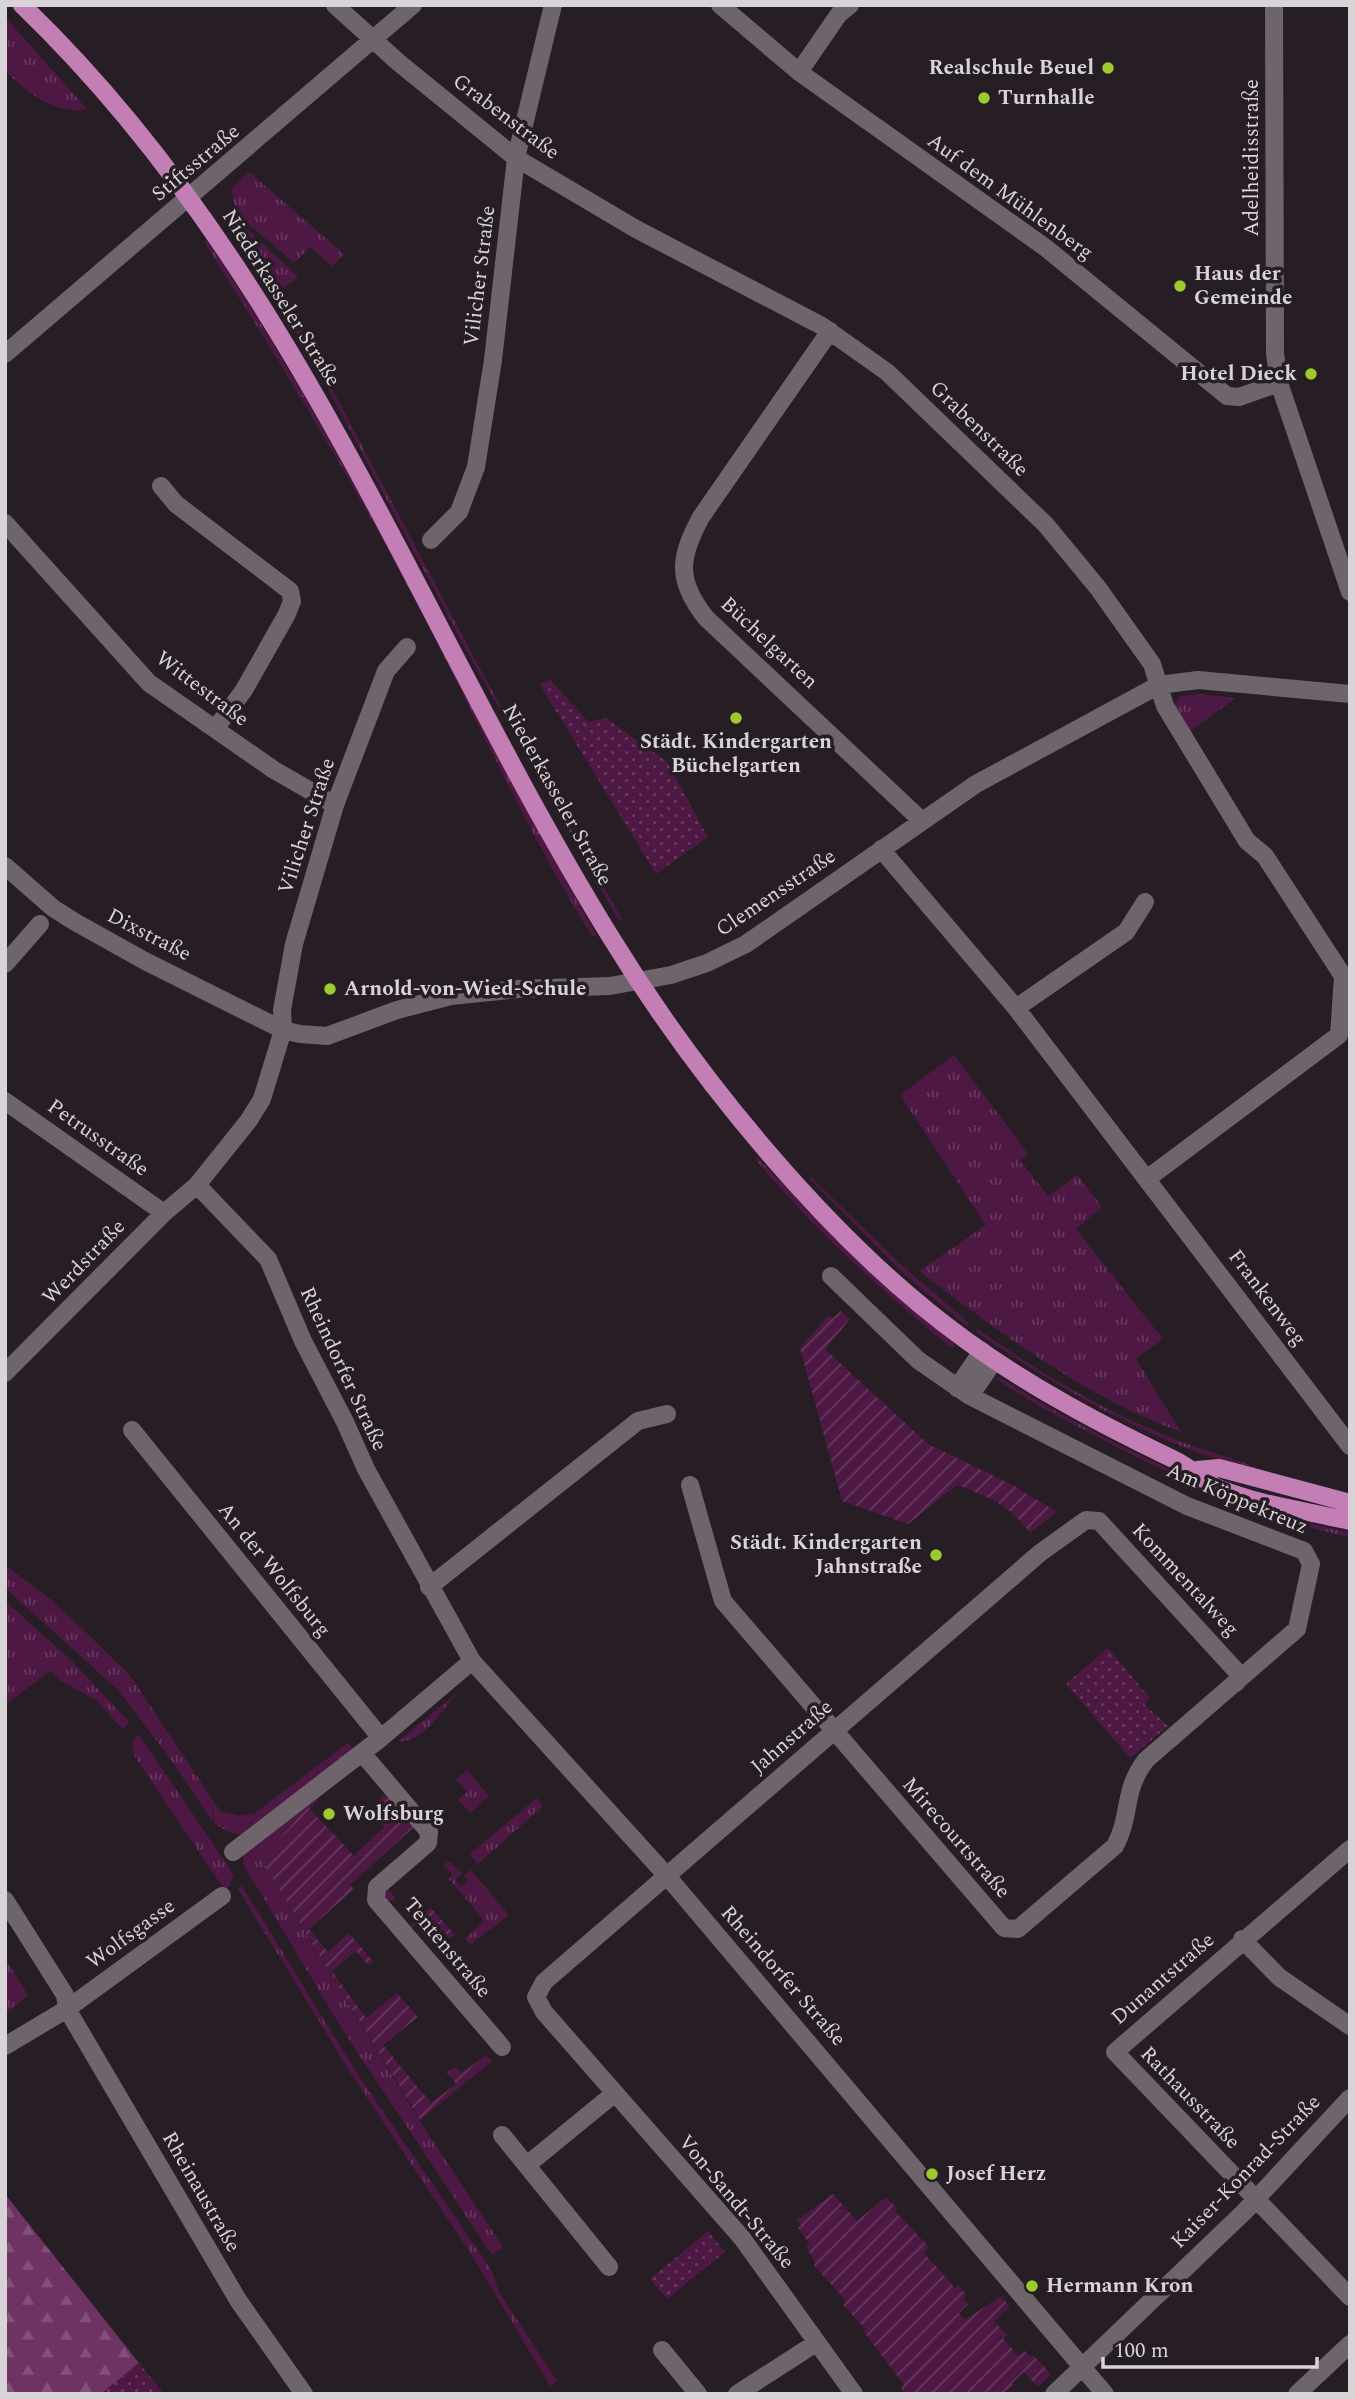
<svg xmlns="http://www.w3.org/2000/svg" width="1355" height="2399" font-family="Spectral,serif">
	<style>
		.grass { fill: url(#grass-tufts) }
		.forest { fill: url(#forest-firs) }
		.park { fill: url(#park-dots) }
		.garden { fill: url(#garden-furrows) }
		.lines { fill: none; stroke-linecap: round; stroke-linejoin: round }
		.minor { stroke: #6e646b; stroke-width: 18 }
		.major { stroke: #c37eb5; stroke-width: 18 }
		.poi-dot { fill: #9eca2e; stroke: #261e24; stroke-width: 2.5 }
		.labels { text-anchor: middle; dominant-baseline: central; stroke-width: 7; stroke-linejoin: round; paint-order: stroke }
		.poi-label { font-size: 21px; font-weight: bold; fill: #d8d3d7; stroke: #261e24; text-anchor: start }
		.street-label { font-size: 21px; fill: #d8d3d7; stroke: #261e24 }
	</style>
	<defs>
		<pattern id="grass-tufts" width="24" height="20" patternUnits="userSpaceOnUse" patternTransform="scale(1.75)"><rect width="24" height="20" fill="#4e1845"/><path d="M3 7l-1-3M5 7V3M7 7l1-3M15 17l-1-3M17 17v-4M19 17l1-3" fill="none" stroke="#67395f"/></pattern>
		<pattern id="forest-firs" width="22" height="20" patternUnits="userSpaceOnUse" patternTransform="scale(1.75)"><rect width="22" height="20" fill="#6e3363"/><path d="M5 1l3.5 6h-7zM16 11l3.5 6h-7z" fill="#825079"/></pattern>
		<pattern id="park-dots" width="8" height="8" patternUnits="userSpaceOnUse" patternTransform="scale(1.75)"><rect width="8" height="8" fill="#4e1845"/><path d="M2 2h.1M6 6h.1" fill="none" stroke="#67395f" stroke-width="1.8" stroke-linecap="round"/></pattern>
		<pattern id="garden-furrows" width="10" height="10" patternUnits="userSpaceOnUse" patternTransform="scale(1.75)"><rect width="10" height="10" fill="#4e1845"/><path d="M-1 1l2-2M0 10L10 0M9 11l2-2" fill="none" stroke="#67395f"/></pattern>
	</defs>
	<rect width="100%" height="100%" fill="#261e24"/>
	<path class="grass" d="M5 17 87 109C55 115 28 93 5 71Z
		M249 172 344 254 332 266 310 247 294 263 235 212 232 188Z
		M237 221 242 224 298 277 281 290Z
		M227 222 237 230 303 334 485 678 622 919 619 921 464 646 308 351Z
		M204 242H208C357 463 464 706 597 936H592C528 833 479 724 424 617 357 488 282 364 204 242Z
		M1200 694 1236 698 1190 731 1174 705 1180 696Z
		M954 1055 1028 1154 1020 1160 1048 1196 1077 1175 1102 1207 1076 1229 1163 1339 1136 1359 1181 1432C1085 1397 1000 1333 919 1271L986 1225 900 1095Z
		M757 1157 825 1229 955 1345 952 1348C883 1292 814 1230 757 1161Z
		M811 1177 899 1263 969 1323 967 1326 903 1273 809 1178Z
		M978 1329C1039 1373 1104 1411 1174 1439 1208 1452 1242 1461 1275 1475 1164 1450 1069 1395 976 1332Z
		M995 1378 1003 1379C1037 1402 1074 1421 1110 1440 1188 1480 1264 1514 1350 1533V1537C1261 1519 1182 1481 1102 1439 1065 1420 1029 1402 995 1378Z
		M5 1565 53 1601 130 1675 220 1811 239 1816 255 1813 348 1743 355 1750 244 1835 229 1832 215 1824 212 1805 213 1822 167 1754 117 1689 5 1588Z
		M5 1601 71 1660 129 1722 123 1729 96 1700 61 1681 50 1671 5 1705Z
		M457 1693C442 1710 423 1744 398 1741Z
		M139 1735 234 1875 226 1892 134 1755 132 1741Z
		M467 1770 489 1796 470 1813 458 1800 467 1792 456 1779Z
		M314 1794 319 1799 261 1860 419 2120 503 2247 492 2255 342 2029 243 1864 244 1852Z
		M537 1798 543 1806 478 1864 470 1854Z
		M449 1861 462 1873 455 1880 461 1887 468 1881 464 1876 471 1870 509 1915 470 1945 465 1939 484 1920 449 1879 453 1875 443 1865Z
		M242 1886 356 2072 492 2271 499 2292 557 2381 550 2386 471 2254 352 2075 238 1889Z
		M5 1958 28 1995 5 2015Z"/>
	<path class="forest" d="M5 2194 139 2363 101 2394H5Z"/>
	<path class="park" d="M550 679 588 722 606 718 667 762 708 837 656 874 540 685Z
		M1108 1648 1150 1698 1144 1704 1168 1726 1130 1758 1066 1684Z
		M708 2231 725 2252 667 2299 650 2279Z
		M139 2363 164 2394H101Z"/>
	<path class="garden" d="M840 1311 850 1319 825 1349 928 1444 1011 1484 1057 1512 1030 1533C1006 1502 992 1499 957 1485L908 1524 842 1501 800 1348 829 1315 833 1318Z
		M383 1795H389L415 1826 350 1885 354 1889 309 1929 328 1952 349 1933 373 1961 368 1965 356 1951 332 1971 366 2018 397 1993 418 2017 383 2045 431 2103 456 2084 447 2073 455 2067 462 2073 486 2055 492 2061 420 2120 261 1860 308 1807 354 1856 384 1827 370 1809Z
		M387 1888 395 1897 389 1902 410 1926 431 1908 455 1935 450 1939 443 1930 434 1938 420 1921 408 1931 383 1901 382 1892Z
		M833 2194 857 2221 886 2197 897 2208 895 2211 929 2247 924 2253 955 2288 958 2285 967 2295 963 2298 968 2304 959 2313 965 2320 1001 2296 1010 2307 994 2321 1007 2335 1003 2338 1018 2356 1025 2351 1031 2357 1033 2355 1051 2374 1038 2387 1024 2372 1012 2383 1014 2386 1001 2394H905L901 2388 904 2385 864 2332 865 2329 843 2305 846 2301 814 2265 815 2262 806 2246 809 2243 798 2228 801 2226 797 2220Z"/>
	<g class="lines">
		<path class="minor" d="M335 5 398 62 516 158 636 229 822 326 887 372 1046 525 1098 588 1152 664 1165 706 1247 841 1265 856 1343 976 1339 1035 1148 1178
			M720 5 799 72 1046 248 1227 396 1239 397 1279 383
			M1274 5 1275 353 1279 383 1350 592
			M799 72 839 14 850 5
			M830 331 701 517C679 558 676 580 706 618L921 820
			M5 354 413 5
			M161 486 176 504 290 591 292 601 287 614 244 690 215 729
			M5 523 149 683 274 770 335 805
			M431 540 459 512 476 467 493 360 516 158 553 5
			M881 849 1016 1008 1350 1446
			M5 866 53 908 75 922 145 961 283 1030 300 1034 327 1036 397 1010 451 996 518 989 610 986 671 975 707 963 746 944 976 784 1159 685 1198 680 1350 694
			M5 964 40 924
			M1016 1008 1126 932 1145 902
			M5 1101 164 1213
			M197 1185 268 1259 303 1341 345 1422 366 1469 472 1661 667 1876 1105 2394
			M5 1373 164 1213 197 1185 249 1120 262 1099 283 1030 282 1010 294 944 335 805 386 671 407 647
			M957 1388 982 1351
			M970 1396 994 1361
			M132 1430 381 1738
			M690 1485 723 1601 1004 1928 1018 1929 1115 1846C1132 1814 1122 1791 1146 1760L1297 1629 1311 1564 1304 1551 1187 1506 970 1396 918 1360 831 1276
			M429 1587 638 1421 667 1414
			M362 1753 429 1832 428 1843 377 1887 376 1900 502 2047
			M1350 1849 1115 2052 1350 2297
			M233 1852 381 1738 472 1661
			M5 1900 65 1995 67 2009 238 2300 304 2394
			M1242 1939 1279 1977 1350 2026
			M5 2046 67 2009 222 1896
			M502 2135 609 2267
			M527 2165 615 2093
			M662 2350 698 2394
			M737 2394 816 2343
			M854 2394 742 2238 544 2012 536 1997 544 1982 1040 1553 1086 1520 1099 1521 1239 1674 1236 1683
			M1054 2394 1244 2212 1350 2098
			M1297 2394 1350 2344"/>
		<path class="major" d="M22 5C298 270 415 619 610 936 697 1078 832 1244 967 1341 1032 1388 1102 1425 1175 1460 1190 1467 1203 1481 1218 1488 1259 1505 1307 1511 1350 1521
			M1197 1470 1219 1468 1350 1503"/>
	</g>
	<g class="poi-dot">
		<circle cx="1108" cy="68" r="7"/>
		<circle cx="984" cy="98" r="7"/>
		<circle cx="1180" cy="286" r="7"/>
		<circle cx="1311" cy="374" r="7"/>
		<circle cx="736" cy="718" r="7"/>
		<circle cx="330" cy="989" r="7"/>
		<circle cx="936" cy="1555" r="7"/>
		<circle cx="329" cy="1814" r="7"/>
		<circle cx="932" cy="2174" r="7"/>
		<circle cx="1032" cy="2286" r="7"/>
	</g>
	<g class="labels">
		<g class="poi-label">
			<text x="1094" y="68" text-anchor="end">Realschule Beuel</text>
			<text x="998" y="98">Turnhalle</text>
			<text x="1194" y="274">Haus der<tspan x="1194" dy="24">Gemeinde</tspan></text>
			<text x="1297" y="374" text-anchor="end">Hotel Dieck</text>
			<text x="736" y="742" text-anchor="middle">Städt. Kindergarten<tspan x="736" dy="24">Büchelgarten</tspan></text>
			<text x="344" y="989">Arnold-von-Wied-Schule</text>
			<text x="922" y="1543" text-anchor="end">Städt. Kindergarten<tspan x="922" dy="24">Jahnstraße</tspan></text>
			<text x="343" y="1814">Wolfsburg</text>
			<text x="946" y="2174">Josef Herz</text>
			<text x="1046" y="2286">Hermann Kron</text>
		</g>
		<g class="street-label">
			<text transform="translate(506 117) rotate(37)">Grabenstraße</text>
			<text transform="translate(1252 158) rotate(-90)">Adelheidisstraße</text>
			<text transform="translate(196 163) rotate(-40)">Stiftsstraße</text>
			<text transform="translate(1010 197) rotate(36)">Auf dem Mühlenberg</text>
			<text transform="translate(480 276) rotate(-83)">Vilicher Straße</text>
			<text transform="translate(281 298) rotate(58)">Niederkasseler Straße</text>
			<text transform="translate(979 429) rotate(44)">Grabenstraße</text>
			<text transform="translate(769 643) rotate(43)">Büchelgarten</text>
			<text transform="translate(202 689) rotate(37)">Wittestraße</text>
			<text transform="translate(557 795) rotate(61)">Niederkasseler Straße</text>
			<text transform="translate(307 826) rotate(-72)">Vilicher Straße</text>
			<text transform="translate(776 893) rotate(-34)">Clemensstraße</text>
			<text transform="translate(149 935) rotate(27)">Dixstraße</text>
			<text transform="translate(98 1138) rotate(35)">Petrusstraße</text>
			<text transform="translate(84 1262) rotate(-46)">Werdstraße</text>
			<text transform="translate(1267 1298) rotate(53)">Frankenweg</text>
			<text transform="translate(343 1369) rotate(65)">Rheindorfer Straße</text>
			<text transform="translate(1237 1499) rotate(23)">Am Köppekreuz</text>
			<text transform="translate(274 1570) rotate(51)">An der Wolfsburg</text>
			<text transform="translate(1185 1580) rotate(47)">Kommentalweg</text>
			<text transform="translate(792 1737) rotate(-41)">Jahnstraße</text>
			<text transform="translate(956 1838) rotate(49)">Mirecourtstraße</text>
			<text transform="translate(131 1934) rotate(-36)">Wolfsgasse</text>
			<text transform="translate(447 1948) rotate(50)">Tentenstraße</text>
			<text transform="translate(783 1976) rotate(49)">Rheindorfer Straße</text>
			<text transform="translate(1163 1979) rotate(-41)">Dunantstraße</text>
			<text transform="translate(1190 2098) rotate(46)">Rathausstraße</text>
			<text transform="translate(1246 2172) rotate(-46)">Kaiser-Konrad-Straße</text>
			<text transform="translate(201 2192) rotate(60)">Rheinaustraße</text>
			<text transform="translate(736 2202) rotate(50)">Von-Sandt-Straße</text>
		</g>
	</g>
	<rect width="1355" height="2399" fill="none" stroke="#d8d3d7" stroke-width="14"/>
	<path d="M1103 2357v10h214v-10" fill="none" stroke="#d8d3d7" stroke-width="3.5"/>
	<text x="1114" y="2357" font-size="21" fill="#d8d3d7" stroke="#261e24" stroke-width="5" paint-order="stroke">100 m</text>
</svg>
